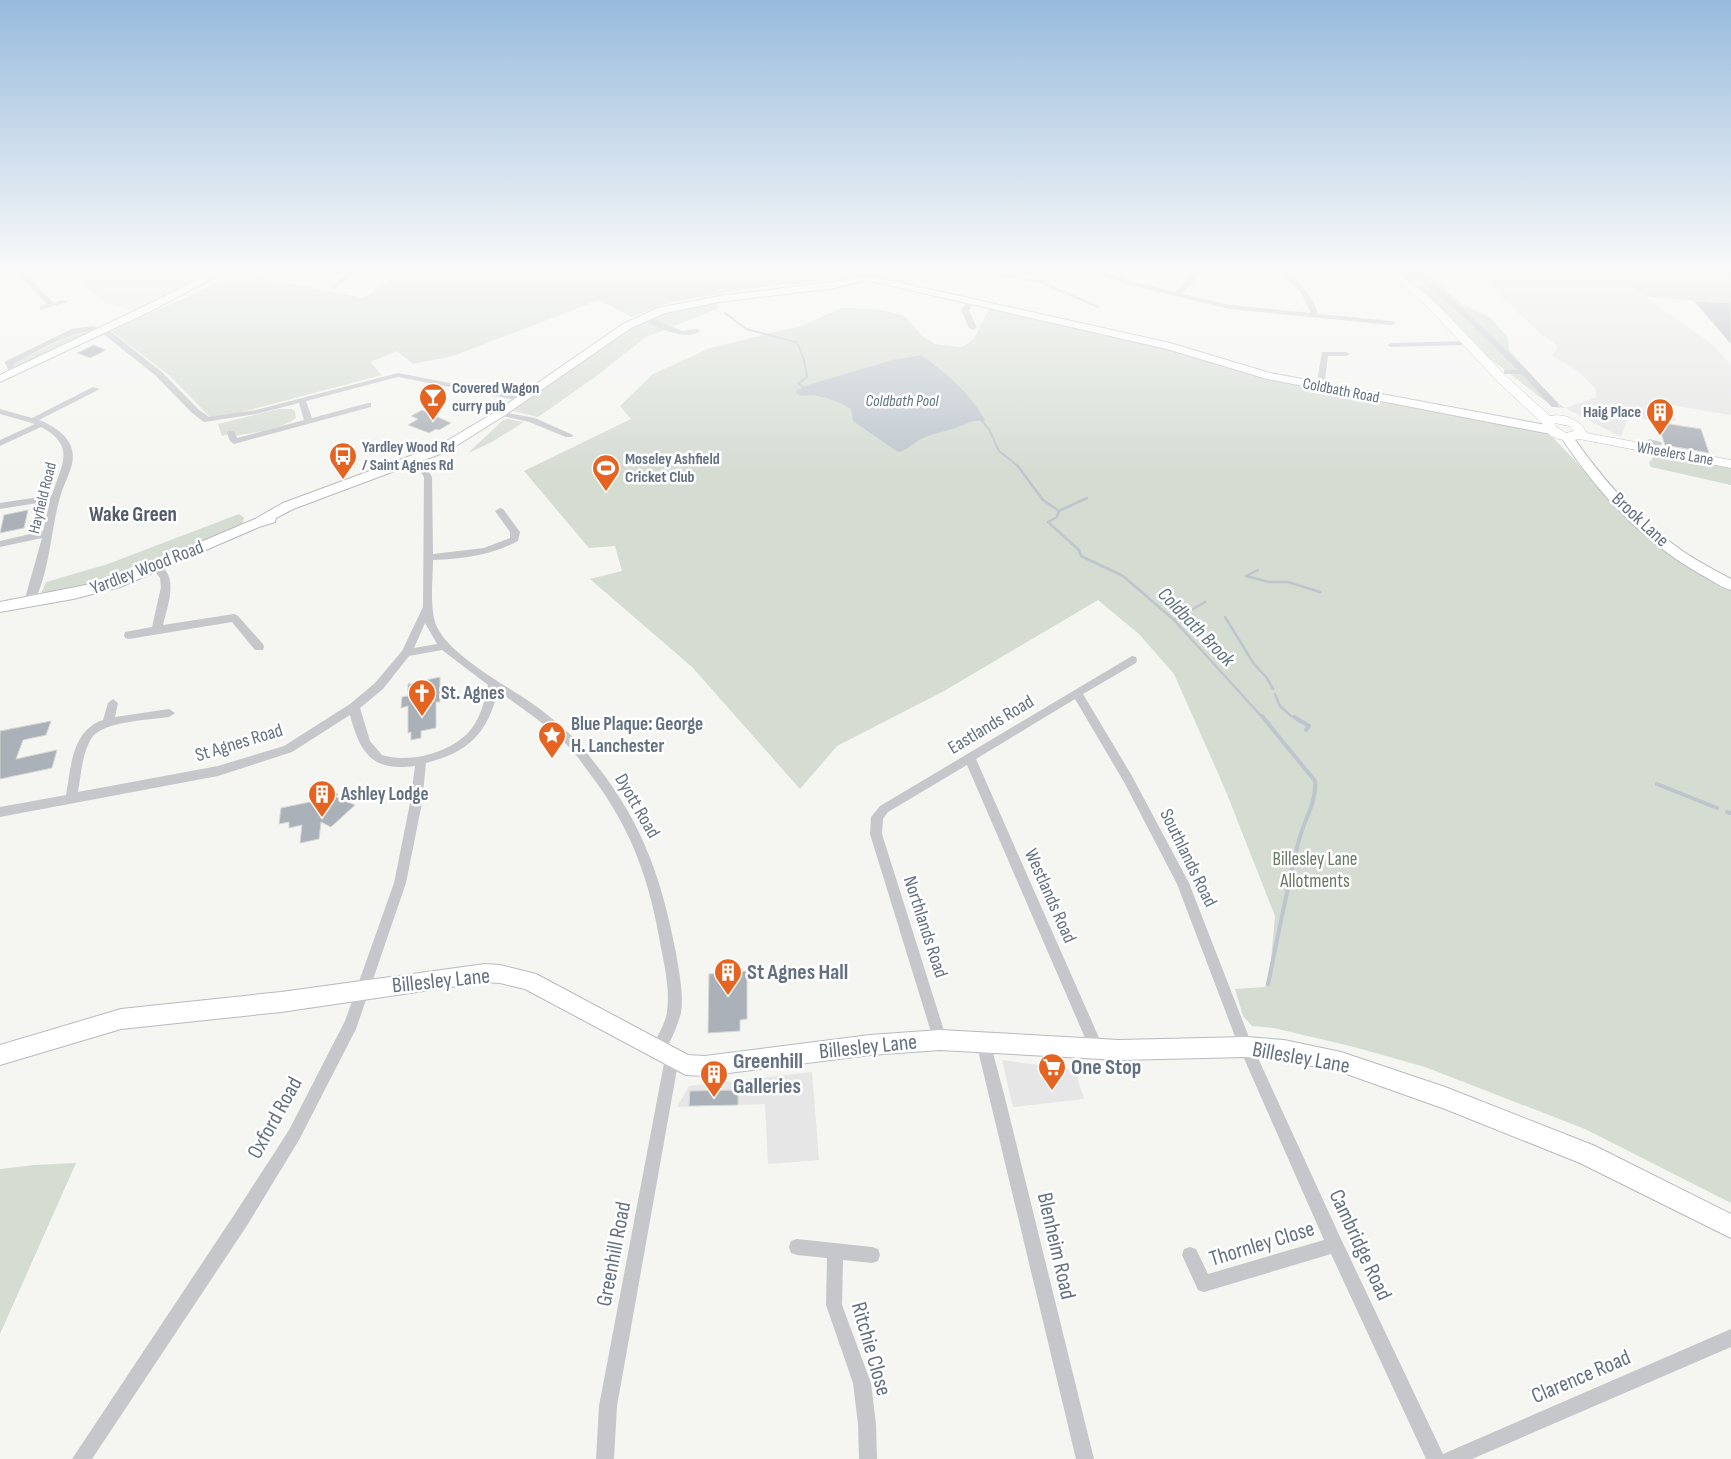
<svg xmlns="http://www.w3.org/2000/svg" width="1731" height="1459" font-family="'Sofia Sans Condensed',sans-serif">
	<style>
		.built { fill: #e5e6e5 }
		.green { fill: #d5dcd2 }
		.water { fill: #bdc6cd }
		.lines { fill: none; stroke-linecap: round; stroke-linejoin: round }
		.stream-far2 { stroke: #bdc6cd; stroke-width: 2 }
		.stream-far1 { stroke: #bdc6cd; stroke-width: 2.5 }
		.stream { stroke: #bdc6cd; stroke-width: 4 }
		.building { fill: #abb1b8; stroke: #d6d6d4 }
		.secondary-casing { stroke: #b7babf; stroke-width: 2 }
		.primary-casing { stroke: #b5b8bd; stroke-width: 1 }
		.street { fill: #c5c7cb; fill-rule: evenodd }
		.secondary { fill: #fff; fill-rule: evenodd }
		.primary { fill: #fff; fill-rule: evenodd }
		.labels { text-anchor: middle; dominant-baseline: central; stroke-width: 5; stroke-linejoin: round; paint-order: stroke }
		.far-poi-label { font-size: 16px; font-weight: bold; fill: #647183; stroke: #fff; text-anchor: start }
		.far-street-label { font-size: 16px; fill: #647183; stroke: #fff }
		.far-water-label { font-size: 16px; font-style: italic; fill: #5f737f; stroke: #fff }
		.street-label { font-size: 19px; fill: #647183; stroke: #fff }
		.poi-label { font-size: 19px; font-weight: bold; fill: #647183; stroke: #fff; text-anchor: start }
		.park-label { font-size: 19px; fill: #657a62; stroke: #fff }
		.water-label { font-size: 20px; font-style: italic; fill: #5f737f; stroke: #fff }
		.quarter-label { font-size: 21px; font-weight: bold; fill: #525b68; stroke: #fff }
		.near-poi-label { font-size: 22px; font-weight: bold; fill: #647183; stroke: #fff; text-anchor: start }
		.near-street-label { font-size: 22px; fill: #647183; stroke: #fff }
	</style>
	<rect width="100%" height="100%" fill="#f5f5f1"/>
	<path class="built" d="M68 270H220L204 280 135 311 104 302 99 295 96 296Z
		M1473 270H1608L1713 345 1731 365V415L1671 405 1676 421 1628 418 1621 437 1565 408 1596 397 1595 388 1577 370 1552 356 1558 346 1540 333Z
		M1002 1060 1075 1070 1084 1099 1013 1107Z
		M812 1072 819 1160 768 1164 765 1104 677 1107 689 1086Z"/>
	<path class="green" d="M405 270H513L536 276 521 270H799L815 283 760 287 671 302 632 317 599 300 453 356 413 364 397 351 370 362 382 375 230 415 210 417 170 376 111 331 215 284 232 273 364 298Z
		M1393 270H1422L1463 305 1490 317 1508 338 1509 350 1556 402 1565 408 1553 407 1484 354 1447 314 1416 287 1417 285H1427L1421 280 1408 281Z
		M1608 270H1731V303L1647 297Z
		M715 301 718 303 717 309 646 337 595 377 538 417 513 411 637 324 666 312Z
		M842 308 877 309 905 316 922 336 935 344 962 347 973 340 989 309 995 310 1192 355 1259 376 1310 389 1543 432 1552 437C1592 476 1626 522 1671 556 1689 569 1711 579 1731 589V1203L1585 1129 1425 1067 1354 1047 1274 1028 1252 1026 1243 1016 1235 989 1265 987 1270 971 1275 916 1225 789 1174 674 1139 634 1098 600 944 691 837 746 800 789 692 667 590 579 622 571 615 546 589 548 524 471 631 419 620 406 653 374 710 348 801 326Z
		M78 332 89 333 88 335 17 369 13 363Z
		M278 409H292L295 411 296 418C280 430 252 433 232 436L231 433 222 436 218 424Z
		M508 419 524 422 490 443 468 453 503 420Z
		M1655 455 1731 468V485L1651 467 1649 463Z
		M239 514 244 518 242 525 139 571 99 584 40 596 46 582 108 564Z
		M76 1163 0 1334V1169L34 1165Z"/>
	<path class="water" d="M921 355C946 373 970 393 985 420L984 421C969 420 966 425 953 429 941 432 931 434 919 440 912 444 906 451 898 452L853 421 851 409C837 401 818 393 802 396L796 393 797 390 808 385 892 360Z"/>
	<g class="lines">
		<path class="stream-far2" d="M994 270 1001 275 1041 282 1098 307
			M725 313 746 329 796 342
			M798 344 804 360 807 377 798 384 807 389
			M981 420 989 429 999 451 1018 466"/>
		<path class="stream-far1" d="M1017 465 1043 500 1059 511 1057 517 1048 522 1079 550 1081 556 1123 576 1174 620 1263 718
			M1059 511 1087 498
			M1246 576 1269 582H1288L1320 592
			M1246 576 1258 570
			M1225 617 1254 664 1267 678 1273 689
			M1174 620 1205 602
			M1275 694 1280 706 1291 716"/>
		<path class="stream" d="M1262 716 1315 781C1317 802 1304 820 1299 840 1287 888 1278 936 1268 984
			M1294 717 1309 726 1306 730
			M1657 784 1717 808
			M1727 812 1731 813"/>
	</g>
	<path class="building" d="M1694 301 1731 303V344Z
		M94 345 106 350 90 358 77 353Z
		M422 410 451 423 439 430 436 429 429 433 408 425 418 419 411 416Z
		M1657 422 1701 429 1709 453 1665 445Z
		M28 510 24 528 0 533 4 515Z
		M440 677V702H436V728L421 731V738L411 740V732L408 733V706L401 708 402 697 408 696V684Z
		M51 721 46 735 23 740 16 759 57 750 52 768 0 779V731Z
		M326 788 338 794 336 797 355 805 331 827 321 822 319 839 300 843 302 825 289 828V822L279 824 281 808 310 802Z
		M747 971V1019L740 1020V1031L708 1033 709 974Z
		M738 1090V1105L689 1106 690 1091Z"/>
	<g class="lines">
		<g class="secondary-casing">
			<path id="secondary" d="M216 270H228L153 310 0 382V375L145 306Z
				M862 276 866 278 870 276 1170 343 1270 373 1551 426 1557 430 1551 434 1267 379 1167 349 866 280 834 288 719 302 665 313 631 328 505 415 448 451 293 509 276 518 275 522 259 527 120 587 73 599 0 612V602L111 580 255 519 283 503 440 445 497 411 623 324 658 308 719 296 834 282Z
				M1567 433 1571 434C1602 479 1637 519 1681 550 1697 561 1714 570 1731 579V590C1720 587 1710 579 1700 574 1642 541 1597 492 1561 437Z
				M485 964 500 965 536 974 688 1055 705 1056 870 1035 940 1030 1119 1040 1246 1037 1284 1040 1341 1052 1445 1087 1595 1146 1731 1214V1238L1580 1163 1445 1109 1341 1072 1284 1060 1246 1057 1119 1060 940 1050 870 1055 705 1076 686 1075 525 989 500 983 485 982 281 1012 121 1029 0 1065V1045L121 1009 281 992Z"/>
		</g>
		<g class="primary-casing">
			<path id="primary" d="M1383 270H1394L1433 300 1507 377 1550 416C1564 413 1581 420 1587 433L1731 460V468L1579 439C1565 443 1545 438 1542 423L1499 383 1425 304ZM1555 423 1569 426 1574 431 1566 433 1555 426Z"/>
		</g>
		<path class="street" d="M15 270H22L54 303 63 300 67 302 40 310V306L47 304Z
			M322 270H338L354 274 334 289 331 287 332 286 345 275Z
			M1090 270H1099L1129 281 1176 292 1196 270H1203L1182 294 1230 305 1311 313 1300 291 1277 270H1284C1301 281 1312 295 1318 314L1392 321 1396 323 1392 325 1230 309 1125 284Z
			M1409 270H1416C1468 310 1513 356 1558 403V407H1552L1522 374H1504V370H1518L1466 319Z
			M970 300 974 302 969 310 977 328 973 330 969 328 961 310 968 301Z
			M642 316H648L682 331 697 329 701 331C683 342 659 327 642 320Z
			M91 326 106 328 162 372 198 409 209 417 256 410 398 373 521 397 525 399 521 401 398 377 306 401 312 418 368 403H371V407L234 444 230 441 227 433 228 431H234L237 438 304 420 299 403 256 414 204 422 192 413 156 376 101 332C74 327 38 352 13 364L18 373 14 375H11L5 363 6 361 72 329Z
			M1470 341V345H1467L1391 347 1387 345 1391 343Z
			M1322 352H1346L1350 354 1346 356H1328L1324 388 1320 390 1316 388Z
			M93 387 100 389 39 420C52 425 69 435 72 450 76 464 65 480 61 494 50 530 51 570 33 604H25L24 602 42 538 0 547V541L43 531 50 501 0 509V503L52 495C61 465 77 446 41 427L0 446V440L35 424 0 414V409L32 418Z
			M498 411 535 418 573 435 572 437H566L529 422 498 415Z
			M1649 439 1661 442 1662 444 1658 447 1653 445 1652 451H1646L1645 442Z
			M421 463 424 464 432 477 433 554 484 548 510 538V532L495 511 500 508 503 509 520 532 518 541C492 555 463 559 433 560 433 579 429 610 437 627 450 655 505 685 530 702 546 713 563 727 577 741 585 749 591 759 598 767 644 826 662 881 676 953 679 971 684 996 681 1013 677 1028 670 1042 663 1055L658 1057 653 1055 651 1050C656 1038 665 1025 667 1012 670 991 665 968 661 948 650 881 632 829 590 774 583 765 577 755 569 747 548 726 522 708 498 691 487 734 469 752 426 763L422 803 406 883 356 1029 299 1140 248 1224 92 1459H72L236 1212 289 1130 345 1021 394 883 410 803 415 766C372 772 360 753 350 715L292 752 218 776 0 817V807L66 795C71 767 72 730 103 720L108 703 113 699 118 703 115 717 169 709 175 713 169 717C150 720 101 721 91 739 82 754 81 775 78 792L218 766 284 746 350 704 375 683 402 651 423 607 424 477 417 466ZM425 623 437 644 414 648ZM442 650 488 685C485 700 481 716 472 728 454 752 410 764 382 755L370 741 360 708 383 689 409 656Z
			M156 564C181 573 167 607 163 625L234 614 238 616 263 644 264 647 263 650H255L232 622 129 639 125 638 124 635 125 632 152 627 161 587 160 578 151 567Z
			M1132 656 1136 657 1137 660 1136 663 1083 694 1132 776 1189 883 1252 1045 1341 1239 1443 1454 1731 1329V1347L1472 1459H1426L1331 1254 1204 1292 1198 1290 1182 1255 1184 1249 1190 1247 1196 1249 1208 1274 1324 1240 1239 1047 1177 884 1124 782 1075 699 976 759 1104 1049 1102 1054 1097 1056 1092 1054 967 765 888 812 883 819 882 834 947 1040 945 1045 940 1047 935 1045 870 834 871 817 880 806Z
			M983 1035 988 1037 990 1042 1004 1094 1094 1459H1076L976 1042 978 1037Z
			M672 1051 677 1053 679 1058 617 1406 614 1459H596L599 1406 665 1058 667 1053Z
			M797 1239 872 1247 878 1249 880 1255 878 1261 872 1263 843 1260 842 1305 871 1383 876 1424 877 1459H859L858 1424 853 1383 826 1305 827 1258 797 1255 791 1253 789 1247 791 1241Z"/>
		<use href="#secondary" class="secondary"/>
		<use href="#primary" class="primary"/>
	</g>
	<linearGradient id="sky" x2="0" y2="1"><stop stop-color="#97bbdd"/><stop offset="0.57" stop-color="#fafaf9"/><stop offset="1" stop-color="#fafaf9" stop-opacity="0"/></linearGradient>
	<rect width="1731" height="474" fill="url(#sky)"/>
	<defs>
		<g id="bar-pin" transform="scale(1.4375)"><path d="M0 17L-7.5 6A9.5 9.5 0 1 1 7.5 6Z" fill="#e56421" stroke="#fff"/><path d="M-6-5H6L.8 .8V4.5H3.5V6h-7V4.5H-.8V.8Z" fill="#fff"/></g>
		<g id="building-pin" transform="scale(1.4375)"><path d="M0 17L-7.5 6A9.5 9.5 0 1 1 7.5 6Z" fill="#e56421" stroke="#fff"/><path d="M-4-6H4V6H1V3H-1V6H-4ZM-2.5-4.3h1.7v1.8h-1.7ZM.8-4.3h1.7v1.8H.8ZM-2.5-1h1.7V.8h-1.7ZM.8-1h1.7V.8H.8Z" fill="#fff"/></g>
		<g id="bus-pin" transform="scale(1.4375)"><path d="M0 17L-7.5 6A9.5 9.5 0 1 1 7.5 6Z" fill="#e56421" stroke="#fff"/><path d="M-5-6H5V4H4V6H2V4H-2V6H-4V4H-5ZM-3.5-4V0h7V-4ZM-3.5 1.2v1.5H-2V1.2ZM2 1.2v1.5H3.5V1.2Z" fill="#fff"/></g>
		<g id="stadium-pin" transform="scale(1.4375)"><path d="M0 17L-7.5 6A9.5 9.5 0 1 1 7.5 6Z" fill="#e56421" stroke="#fff"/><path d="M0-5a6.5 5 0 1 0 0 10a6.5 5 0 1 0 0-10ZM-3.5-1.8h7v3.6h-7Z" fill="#fff"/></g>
		<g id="church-pin" transform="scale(1.4375)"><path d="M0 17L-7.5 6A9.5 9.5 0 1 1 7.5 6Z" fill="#e56421" stroke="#fff"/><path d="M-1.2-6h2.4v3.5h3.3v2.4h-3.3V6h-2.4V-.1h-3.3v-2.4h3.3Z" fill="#fff"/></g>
		<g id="sight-pin" transform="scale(1.4375)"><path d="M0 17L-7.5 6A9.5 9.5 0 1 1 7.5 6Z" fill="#e56421" stroke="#fff"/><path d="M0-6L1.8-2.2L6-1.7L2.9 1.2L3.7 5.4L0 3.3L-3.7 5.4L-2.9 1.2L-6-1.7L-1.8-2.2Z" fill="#fff"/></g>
		<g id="supermarket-pin" transform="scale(1.4375)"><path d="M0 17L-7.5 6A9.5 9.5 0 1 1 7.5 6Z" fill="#e56421" stroke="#fff"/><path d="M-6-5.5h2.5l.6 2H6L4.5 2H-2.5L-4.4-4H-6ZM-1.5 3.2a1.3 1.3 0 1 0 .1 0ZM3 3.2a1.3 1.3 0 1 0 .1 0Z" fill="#fff"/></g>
	</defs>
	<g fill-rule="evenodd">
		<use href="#bar-pin" x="433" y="397"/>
		<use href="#building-pin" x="1660" y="412"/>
		<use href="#bus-pin" x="343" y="456"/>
		<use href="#stadium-pin" x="606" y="468"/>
		<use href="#church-pin" x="422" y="693"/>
		<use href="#sight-pin" x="552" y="735"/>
		<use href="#building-pin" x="322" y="794"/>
		<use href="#building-pin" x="728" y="972"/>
		<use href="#supermarket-pin" x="1052" y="1067"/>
		<use href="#building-pin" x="714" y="1074"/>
	</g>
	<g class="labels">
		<g class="far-poi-label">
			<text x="452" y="388">Covered Wagon<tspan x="452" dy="18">curry pub</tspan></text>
			<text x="1641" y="412" text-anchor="end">Haig Place</text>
			<text x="362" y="447">Yardley Wood Rd<tspan x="362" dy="18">/ Saint Agnes Rd</tspan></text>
			<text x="625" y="459">Moseley Ashfield<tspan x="625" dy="18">Cricket Club</tspan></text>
		</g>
		<g class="far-street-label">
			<text transform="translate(1341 391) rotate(11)">Coldbath Road</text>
			<text transform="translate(1675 454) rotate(10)">Wheelers Lane</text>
			<text transform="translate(43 498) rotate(-76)">Hayfield Road</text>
		</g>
		<g class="far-water-label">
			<text x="902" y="401">Coldbath Pool</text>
		</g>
		<g class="street-label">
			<text transform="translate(1640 520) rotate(43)">Brook Lane</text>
			<text transform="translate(147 568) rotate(-21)">Yardley Wood Road</text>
			<text transform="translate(991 725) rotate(-31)">Eastlands Road</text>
			<text transform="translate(239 743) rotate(-17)">St Agnes Road</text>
			<text transform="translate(637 806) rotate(60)">Dyott Road</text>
			<text transform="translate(1188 858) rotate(64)">Southlands Road</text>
			<text transform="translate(1050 896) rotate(66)">Westlands Road</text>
			<text transform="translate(925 927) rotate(72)">Northlands Road</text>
		</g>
		<g class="poi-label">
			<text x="441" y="693">St. Agnes</text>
			<text x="571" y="724">Blue Plaque: George<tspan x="571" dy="22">H. Lanchester</tspan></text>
			<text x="341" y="794">Ashley Lodge</text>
		</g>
		<g class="park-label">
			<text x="1315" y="859">Billesley Lane<tspan x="1315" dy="22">Allotments</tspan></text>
		</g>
		<g class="water-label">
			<text transform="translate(1196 627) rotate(46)">Coldbath Brook</text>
		</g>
		<g class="quarter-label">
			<text x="133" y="514">Wake Green</text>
		</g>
		<g class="near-poi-label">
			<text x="747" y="972">St Agnes Hall</text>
			<text x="733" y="1061">Greenhill<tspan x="733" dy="25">Galleries</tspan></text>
			<text x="1071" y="1067">One Stop</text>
		</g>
		<g class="near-street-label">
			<text transform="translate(441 981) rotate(-6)">Billesley Lane</text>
			<text transform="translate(868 1047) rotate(-6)">Billesley Lane</text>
			<text transform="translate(1301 1058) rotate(10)">Billesley Lane</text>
			<text transform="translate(275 1118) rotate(-61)">Oxford Road</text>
			<text transform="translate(1262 1244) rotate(-17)">Thornley Close</text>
			<text transform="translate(1360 1245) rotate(65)">Cambridge Road</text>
			<text transform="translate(1056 1246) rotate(77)">Blenheim Road</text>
			<text transform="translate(614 1254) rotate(-79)">Greenhill Road</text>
			<text transform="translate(871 1349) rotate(74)">Ritchie Close</text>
			<text transform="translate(1581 1377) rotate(-23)">Clarence Road</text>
		</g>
	</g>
</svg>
